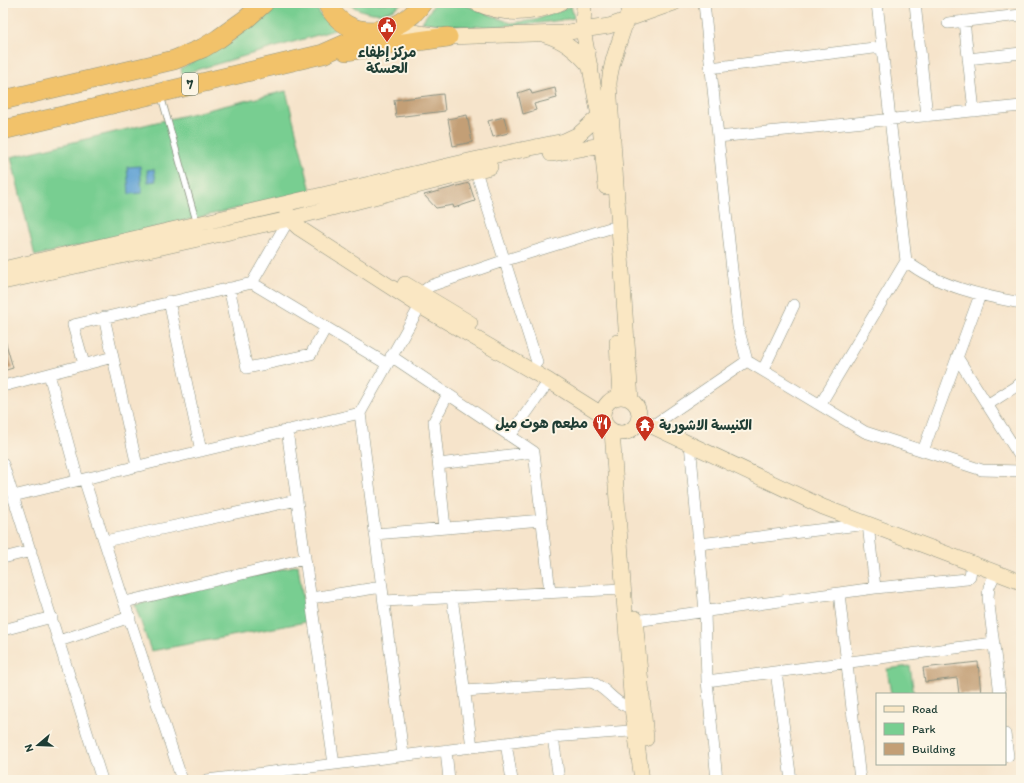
<svg xmlns="http://www.w3.org/2000/svg" width="1024" height="783" font-family="Itim,'Playpen Sans Arabic',sans-serif">
	<style>
		.green { fill: #78ce91; stroke: #4c8662 }
		.water { fill: #60a2d4; stroke: #407084 }
		.building { fill: #c39f76 }
		.lines { fill: none; stroke-linecap: round; stroke-linejoin: round }
		.lane-casing { stroke: #8a9080; stroke-width: 7 }
		.street-casing { stroke: #8a9080; stroke-width: 12 }
		.secondary-casing { stroke: #8a9080; stroke-width: 16 }
		.highway-casing { stroke: #8a9080; stroke-width: 20 }
		.lane { stroke: #fff; stroke-width: 5.5 }
		.street { stroke: #fff; stroke-width: 11 }
		.secondary { stroke: #fae7c3; stroke-width: 15 }
		.highway { stroke: #f2c26a; stroke-width: 19 }
		.labels { text-anchor: middle; dominant-baseline: central; stroke-width: 4; stroke-linejoin: round; paint-order: stroke }
		.shield { fill: #fcf5e5; stroke: #617469; stroke-width: 1 }
		.shield-label { font-size: 13px; font-weight: bold; fill: #1f3d34 }
		.poi-label { font-size: 14px; font-weight: bold; fill: #1f3d34; stroke: #fcf5e5 }
	</style>
	<rect width="100%" height="100%" fill="#fcf5e5"/>
	<filter id="ink" filterUnits="userSpaceOnUse"><feTurbulence type="fractalNoise" baseFrequency=".025" numOctaves="2"/><feDisplacementMap in="SourceGraphic" scale="8" xChannelSelector="R" yChannelSelector="G"/><feConvolveMatrix kernelMatrix="1 2 1 2 8 2 1 2 1" color-interpolation-filters="sRGB"/></filter>
	<filter id="wash" filterUnits="userSpaceOnUse"><feTurbulence type="fractalNoise" baseFrequency=".012" numOctaves="4" result="noise"/><feDisplacementMap in="SourceGraphic" scale="16" xChannelSelector="R" yChannelSelector="G"/><feGaussianBlur stdDeviation="0.9" result="paint"/><feColorMatrix in="noise" values="0 0 0 0 0 0 0 0 0 0 0 0 0 0 0 0 0 1.4 0 .05"/><feComposite in="paint" operator="in"/></filter>
	<g filter="url(#wash)">
		<rect width="100%" height="100%" fill="#f6e4cb"/>
		<path class="green" d="M274 3H314L321 16 335 30 182 74 181 68 231 42Z
			M347 3H402C385 18 366 15 347 3Z
			M435 3H460L511 23 536 20 571 6 574 18C521 27 474 30 422 22Z
			M286 91 311 191 35 256 11 157Z
			M298 565 306 622 151 651 135 605Z
			M910 666 914 694H891L887 669Z"/>
		<path class="water" d="M140 166 142 193 129 194 127 167Z
			M154 169 156 181 148 182 147 170Z"/>
		<g id="blocks">
			<path class="building" d="M555 88 557 98 534 104 536 110 523 114 518 93 530 89 532 94Z
				M443 94 445 111 396 117 394 100Z
				M467 115 472 142 453 146 448 119Z
				M504 117 508 133 493 137 488 121Z
				M469 183 475 201 454 208 453 205 436 208 424 195Z
				M3 340H5L13 368 3 371Z
				M978 662 981 694H959L957 678 925 682 923 668Z"/>
		</g>
	</g>
	<g filter="url(#ink)">
		<use href="#blocks" fill-opacity="0" stroke="#8a9080" stroke-width="1"/>
		<g class="lines">
			<g class="lane-casing">
				<path id="lane" d="M161 96 197 224"/>
			</g>
			<g class="street-casing">
				<path id="street" d="M704 3 738 327 747 361
					M877 3 906 261C937 286 983 296 1021 303
					M915 3 927 116
					M964 21 974 111
					M948 23 1021 15
					M968 59 1021 53
					M710 68 882 47
					M718 137 1021 106
					M474 165 537 362
					M252 283 387 364
					M229 288 247 368 311 354 326 327
					M420 294 430 286 503 261 610 228
					M169 301 201 451
					M104 317 137 466
					M391 356 534 452 550 592
					M957 357 1021 458
					M84 364 73 325 252 283 289 219
					M763 370 794 305
					M49 374 78 480
					M3 386 113 357
					M820 405 906 261
					M987 405 1021 383
					M652 426 747 361 865 432 982 470 1021 471
					M287 430 334 764
					M510 436 549 381
					M690 443 705 612 707 681 717 780
					M923 451 980 295
					M3 464 102 780
					M439 464 534 452
					M84 479 182 780
					M13 496 360 413
					M445 528 434 421 448 394
					M375 534 542 520
					M105 541 297 500
					M699 544 868 524 875 588
					M3 558 31 551
					M996 572 989 587 988 597 1000 694
					M839 593 860 780
					M452 597 472 747
					M311 598 382 587
					M384 601 623 589
					M125 602 304 559
					M635 621 875 588 967 579 970 576 972 563
					M3 630 52 617
					M59 641 130 617
					M776 672 791 780
					M707 681 993 643
					M465 691 591 682C608 688 613 704 632 708
					M1005 734 1008 756
					M553 737 559 780
					M506 743 512 780
					M446 750 449 780
					M403 755 360 413 420 306
					M207 780 553 737 642 730"/>
			</g>
			<g class="secondary-casing">
				<path id="secondary" d="M476 3C504 16 532 15 560 3
					M584 3 583 30 599 116 606 187
					M630 3C626 32 611 54 609 84L631 400
					M391 29 448 37 562 33 609 26 674 3
					M545 35C564 40 579 53 591 68
					M551 154 602 145
					M287 212 289 219 299 228 420 306 549 381 603 415
					M3 269 473 160 564 141 579 134 599 116
					M3 282 289 219 490 167
					M405 284 470 323
					M617 342 620 397
					M603 415a18 18 0 1 1 36 0a18 18 0 1 1-36 0Z
					M639 420 823 507 1021 582
					M612 431 632 708 642 780
					M635 618 646 739"/>
			</g>
			<g class="highway-casing">
				<path id="highway" d="M327 3C345 43 400 37 422 3
					M346 51 448 37
					M3 100 174 60 203 48 218 39 246 19 264 3
					M3 130 323 54 375 31"/>
			</g>
			<use href="#lane" class="lane"/>
			<use href="#street" class="street"/>
			<use href="#secondary" class="secondary"/>
			<use href="#highway" class="highway"/>
		</g>
	</g>
	<defs>
		<g id="civic-pin" transform="scale(1)"><path d="M0 17L-7.5 6A9.5 9.5 0 1 1 7.5 6Z" fill="#c8321e" stroke="#fcf5e5"/><path d="M-.6-6.5H3V-4.5H.6V-3L4-1V1h2V6H-6V1h2V-1L-.6-3ZM-1.2 2.5V6h2.4V2.5Z" fill="#fff"/></g>
		<g id="restaurant-pin" transform="scale(1)"><path d="M0 17L-7.5 6A9.5 9.5 0 1 1 7.5 6Z" fill="#c8321e" stroke="#fcf5e5"/><path d="M-5-6h1v4h1v-4h1v4h1v-4h1v5L-1.5 .5V6h-2V.5L-5-1ZM5-6V6H3V1.5H1.5Q1.5-4 5-6Z" fill="#fff"/></g>
		<g id="temple-pin" transform="scale(1)"><path d="M0 17L-7.5 6A9.5 9.5 0 1 1 7.5 6Z" fill="#c8321e" stroke="#fcf5e5"/><path d="M0-6L5-2H3V0L6.5 2.5H4V6H1.5V3h-3V6H-4V2.5H-6.5L-3 0V-2H-5Z" fill="#fff"/></g>
	</defs>
	<g fill-rule="evenodd">
		<use href="#civic-pin" x="387" y="26"/>
		<use href="#restaurant-pin" x="602" y="423"/>
		<use href="#temple-pin" x="645" y="425"/>
	</g>
	<g class="labels">
		<rect class="shield" x="182" y="73" width="16" height="22" rx="3"/>
		<g class="shield-label">
			<text x="190" y="84">7</text>
		</g>
		<g class="poi-label">
			<text x="387" y="52">مركز إطفاء<tspan x="387" dy="16">الحسكة</tspan></text>
			<text x="588" y="423" text-anchor="end">مطعم هوت ميل</text>
			<text x="659" y="425" text-anchor="start">الكنيسة الاشورية</text>
		</g>
	</g>
	<rect width="1024" height="783" fill="none" stroke="#fcf5e5" stroke-width="16"/>
	<rect x="876" y="693" width="130" height="72" fill="#fcf5e5" stroke="#a4ab9e"/>
	<rect x="884" y="706" width="20" height="6" fill="#fae7c3" stroke="#a4ab9e"/>
	<text x="912" y="713" font-size="12" fill="#1f3d34">Road</text>
	<rect x="884" y="723" width="20" height="12" fill="#78ce91" stroke="#a4ab9e"/>
	<text x="912" y="733" font-size="12" fill="#1f3d34">Park</text>
	<rect x="884" y="743" width="20" height="12" fill="#c39f76" stroke="#a4ab9e"/>
	<text x="912" y="753" font-size="12" fill="#1f3d34">Building</text>
	<g transform="translate(38 745) rotate(251)" stroke="#fcf5e5" stroke-width="3" paint-order="stroke">
	<path d="M0-3L7 15L0 10L-7 15Z" fill="#1f3d34"/>
	<text y="-6" font-size="11" font-weight="bold" text-anchor="middle" fill="#1f3d34">N</text>
	</g>
</svg>
